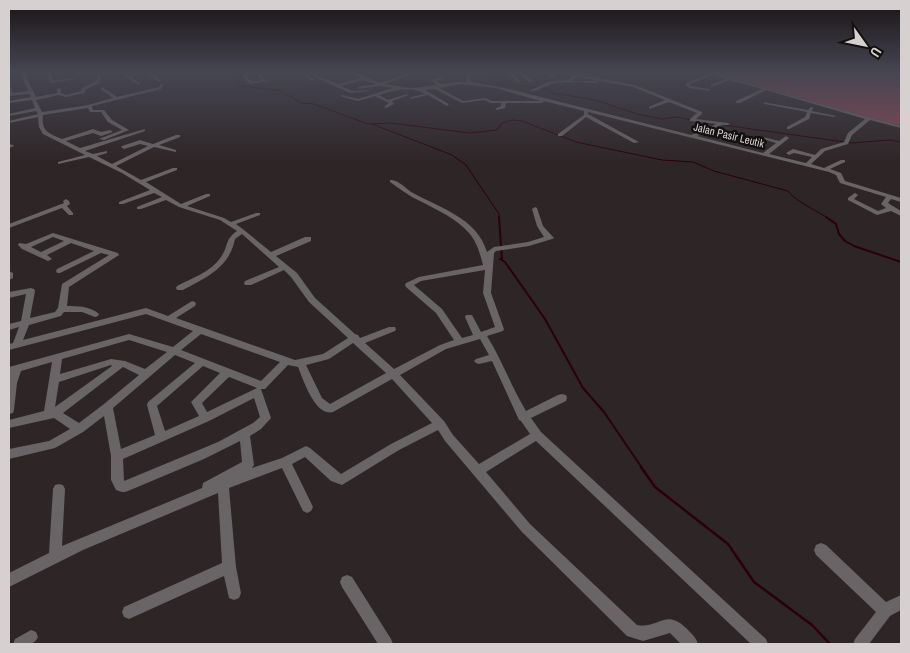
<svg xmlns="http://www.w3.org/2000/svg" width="910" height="653" font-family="'Archivo Narrow',sans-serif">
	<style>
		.forest { fill: #8b4754 }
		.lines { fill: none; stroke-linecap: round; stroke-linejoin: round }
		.stream-far2 { stroke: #2a000a; stroke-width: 1 }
		.stream-far1 { stroke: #2a000a; stroke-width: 2 }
		.stream { stroke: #2a000a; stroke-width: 2.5 }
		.minor { fill: #696465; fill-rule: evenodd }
		.labels { text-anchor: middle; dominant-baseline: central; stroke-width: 5; stroke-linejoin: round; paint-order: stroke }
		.far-street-label { font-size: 11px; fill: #d6d0d1; stroke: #131010 }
	</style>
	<rect width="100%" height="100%" fill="#2e2526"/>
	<path class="forest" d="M710 72H901V126L886 122Z"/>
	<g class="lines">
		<path class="stream-far2" d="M241 72 243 75 236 85 281 91 301 103 314 104 368 124 391 123 470 133 497 130 502 123 512 120 522 121 576 142 662 160 693 162 714 171 788 191C793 199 818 212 828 218
			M388 72H456
			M467 72 492 73 517 86 545 88 553 93 595 100 637 114 662 119 677 117 716 125
			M372 124 452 155 466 165 499 214V218
			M723 125 852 143 889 140 901 142"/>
		<path class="stream-far1" d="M499 217 502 259H500L505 262 545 319 583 388 604 412 642 468
			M826 217 836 224 839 234 845 241 854 246 901 262"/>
		<path class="stream" d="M641 467 655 487 728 544 754 582 812 625 830 644"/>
		<path class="minor" d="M20 72H24L36 97 57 93V89L59 88 61 89V93L66 95 81 91 82 88 96 81 98 76 101 77 99 83 85 90V93L66 97 59 95 36 100 42 112 88 105 113 98 101 89 102 87 117 97 159 87 161 84H163L161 89 92 106 93 110H104L112 120 129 130 104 140 99 139 122 130 108 122 101 112H90L88 108 43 115C41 131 48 133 62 139L93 129 101 132 110 130 113 132 101 136 93 133 66 141 80 148 145 129V131L85 151 93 154 107 151V153L97 156 112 164 148 146 140 144 124 149 121 147 122 146 140 140 153 144 176 135H180V137L159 145 176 150V152L154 147 116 166 141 180 173 168H177V170L146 182 181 204 206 194H210V196L187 206 224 218 231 222 256 213H260V215L236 224 244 230 271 252 305 237H311V241L276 256 297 273 315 298 355 334 358 335 360 338 389 327H395L396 329 395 331 365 343 394 369 440 345 454 340 436 313 406 287 405 285 406 283 419 277 483 265C480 254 477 242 469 233 456 218 437 210 420 201 409 196 400 189 390 182V180C398 179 406 189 413 193 440 208 477 218 487 252L494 247 528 242 544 237 537 226 532 209 535 207 537 208 543 226 554 238 552 239 529 246 496 251 494 253 491 293 504 329 503 331 487 336C502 360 511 386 526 411L558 395 562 394 566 395 567 398 566 401 531 418 541 432 766 639 768 644H751L536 441 486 472 530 524 637 625C659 629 665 608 686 628 691 633 696 637 698 644H681L670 633 643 641 627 636 522 532 445 441 438 430 399 450 342 485 331 481 305 457 292 464 313 507 311 511 307 513 303 511 282 468 229 488 236 567 241 593 239 598 234 600 229 598 224 576 129 619 124 617 122 612 124 607 222 563 218 493 83 550 9 587V573L49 553 53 489 55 485 59 484 63 485 65 489 62 546 202 488 203 483 242 462 240 441 204 459 128 491C123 493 121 492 116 490L111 480V456L104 416 83 432 55 448 9 459V449L49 441 70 429 54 418 9 428V420L44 411 52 362 21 371 17 383 14 410 13 413 9 414V378L10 374 9 375V367L129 334 173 347 193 331 146 314 9 350V344L13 343 19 327 9 330V324L21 321 26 294 9 298V292L31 288 34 289 35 291 30 318 55 312 58 308 62 284 109 255 101 253 60 273H57L56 271 57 269 94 251 71 243 47 255 52 259 48 261 22 249 18 245 19 243 26 244 53 233 118 253 119 255 69 287 67 306C78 306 90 306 99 314L98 316 95 317 82 312H64L61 316 29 325 23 340 146 308 168 316 192 301 195 302 196 304 195 306 176 318 295 360 323 354 348 338 309 302 291 277 284 270 251 285H245L244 283 245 281 279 267 242 234 235 239C229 268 207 277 183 290H177L176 288 177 286C192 278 211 272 221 257 229 246 224 240 237 231L220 220 179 207 166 200 141 209H137V207L162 197 154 193 123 204H119V202L150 190 122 173 89 157 58 164V162L85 155 43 134 39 127 38 117 9 123V121L38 114 36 111 9 116V114L35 108 32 100 9 103V101L31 97 29 94 9 96V86L11 87 12 93 28 91ZM53 237 64 241 41 252 31 247ZM485 270 483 293 495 327 481 332 472 315H466L465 317 473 335 462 338 442 309 414 285 421 281ZM201 334 280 362 261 381 181 350ZM480 339 489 355 476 359 474 361 476 363 479 364 492 361 519 420 521 421 530 434 479 464 453 435 444 421 400 375 446 349ZM129 340 167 352 145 369 125 361 111 359 60 374 62 359ZM353 343 386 373 330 404 322 398 306 365 329 359ZM175 355 195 363 148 402 147 405 155 435 121 449 113 408ZM111 365 112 366 55 407 59 382ZM288 365 298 367C303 379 315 417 333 412L392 379 432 423 391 444 341 474 310 448 306 446 282 458 252 468 254 465 250 436 261 429 271 418 261 389H265ZM203 366 220 373 191 402 199 416 165 431 157 406ZM123 367 139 375 104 404 79 423 63 413ZM229 377 257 388 207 412 202 403ZM254 398 260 417 253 423 218 442 124 481 123 459 209 421Z
			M46 72H50L53 81 73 78 75 79 52 83 50 82Z
			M142 72H149L162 81 159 82 146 73 130 77 140 83 139 85 124 76Z
			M245 72H249L247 77 252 82 261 80 255 72H259L266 81 250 84 243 77Z
			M276 72H290L275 74Z
			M297 72 305 73 315 80 312 81 303 75H297Z
			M351 72H356L380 83 411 73V75L384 84 411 88 437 85 430 80 442 77 443 79 436 81 441 84 456 82H467L466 73 468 72 470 73 471 82 505 88 691 135 716 124 690 121V119L697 113 669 102 649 109V107L665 100 633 87 578 77 571 81H597L599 82 597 83C582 83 566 81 552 84 544 86 536 93 529 91L548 82 567 80 574 76 560 73 553 76V78H551L550 74 556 72H566L635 85 702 112V114L696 119 728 123 730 124 728 125H722L697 136 763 153 776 143 763 139V137L779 141 786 136 789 138 788 139 769 154 806 163 812 157 794 153 789 155 786 153 793 149 815 155 821 149 844 142 848 133 865 119 766 90 740 103H736V101L762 89 730 80 711 87V85L726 79 712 75 690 84 691 86 709 89V91L689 88 685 84 708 74 703 72H709L901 126V128L870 120 852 135 848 144 825 151 811 164 824 168 841 160H845V162L830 169 841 173 845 181 901 198V202L891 199 888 203 901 211V216L891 211 877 215 875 214 848 200V198L855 193 858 195 854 199 878 211 886 208 881 204 886 197 840 183 836 175 829 172 588 112V114L639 142 634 143 586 117 562 136H558V134L584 115V111L544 101 542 103H506L505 108 497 110 495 109 501 106V103H491L484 100 462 103 435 89 425 90 449 104 447 106 428 95 411 99V97L425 94C411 85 393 91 379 95L388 100 407 94 409 95 392 101 394 104 386 108 384 107 389 103 375 96 358 101 340 96 342 95 358 99 393 88 380 86 358 89V87L376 84 364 80 341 86 353 91 367 90 369 91 350 93 312 76 315 75 338 84 361 78ZM461 84 495 88 541 101H492L485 98 463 101 439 88Z
			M516 72H521L533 81 530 82 518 74 514 75 520 81 517 82 509 75Z
			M666 72H670L671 73 669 74Z
			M763 102 808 110 811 107 813 108 812 111 836 116 834 117 811 113 809 119 789 129H787V127L805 117 807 112 765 104Z
			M9 144 13 145 14 146 9 148Z
			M66 199 69 201 70 204 67 206 73 213V215H69L62 208 9 228V224L64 203 63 201Z
			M9 271 13 273V278L9 280Z
			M821 543 826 545 886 602 901 595V610L890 616 869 644H853L855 639 876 612 816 555 814 550 816 545Z
			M347 575 352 577 391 639 393 644H378L342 587 340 582 342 577Z
			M31 630 36 632 38 637C34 647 23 644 13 644L15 639Z"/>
	</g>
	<linearGradient id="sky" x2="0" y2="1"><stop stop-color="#191415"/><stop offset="0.44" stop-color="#464652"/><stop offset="1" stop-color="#464652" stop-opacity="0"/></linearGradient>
	<rect width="910" height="163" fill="url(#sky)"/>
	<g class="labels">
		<g class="far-street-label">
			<text transform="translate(729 135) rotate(14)">Jalan Pasir Leutik</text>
		</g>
	</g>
	<rect width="910" height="653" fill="none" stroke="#d6d0d1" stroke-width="20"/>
	<g transform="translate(865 45) rotate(123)" stroke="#131010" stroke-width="4" paint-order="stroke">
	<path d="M0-4L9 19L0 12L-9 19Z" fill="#d6d0d1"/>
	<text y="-8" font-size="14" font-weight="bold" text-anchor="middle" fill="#d6d0d1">U</text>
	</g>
</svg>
